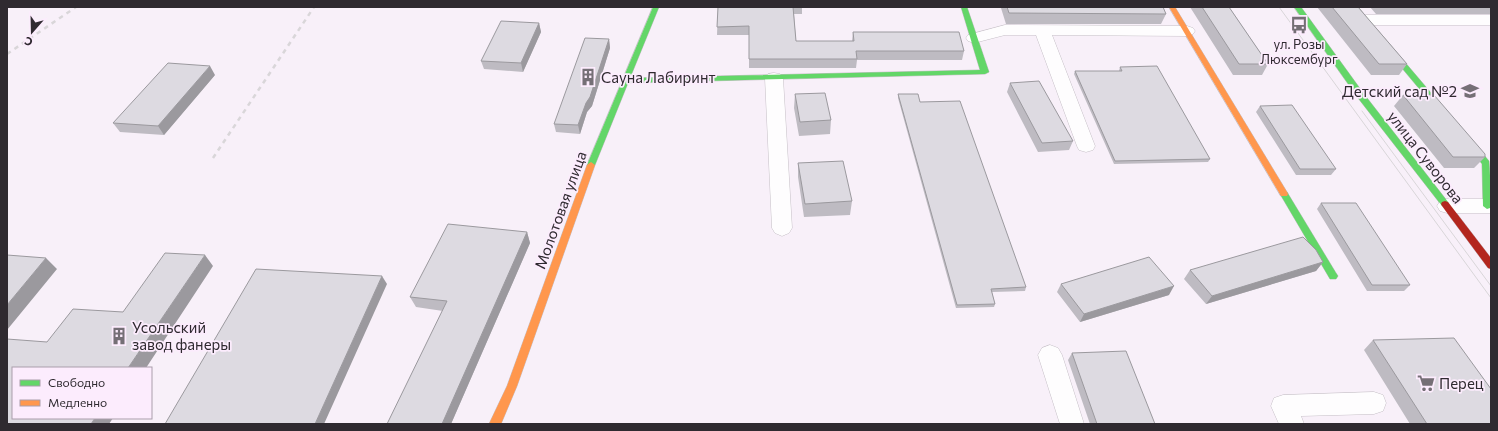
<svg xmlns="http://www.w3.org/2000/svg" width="1498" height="431" font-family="Commissioner,sans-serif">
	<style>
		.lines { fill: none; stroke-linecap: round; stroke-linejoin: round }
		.street-casing { stroke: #c6c0c7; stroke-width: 1 }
		.fast-casing { stroke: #c6c0c7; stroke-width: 1 }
		.slow-casing { stroke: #c6c0c7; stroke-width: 1 }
		.jam-casing { stroke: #c6c0c7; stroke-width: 1 }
		.street { fill: #fefdfe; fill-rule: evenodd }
		.fast { fill: #63d668; fill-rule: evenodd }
		.slow { fill: #ff974d; fill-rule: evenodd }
		.jam { fill: #b3261e; fill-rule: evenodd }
		.tram { stroke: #d9d6d9; stroke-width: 1 }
		.rail { stroke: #d9d6d9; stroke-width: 2.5; stroke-dasharray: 4.5 4.5; stroke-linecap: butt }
		.wall { fill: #bebbc2 }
		.shaded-wall { fill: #9b999e }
		.building { fill: #dddae1; stroke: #9b999e }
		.labels { text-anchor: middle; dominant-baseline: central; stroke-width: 3.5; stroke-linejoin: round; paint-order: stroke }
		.far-poi-label { font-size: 13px; fill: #2f2a30; stroke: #fcecfd }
		.poi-label { font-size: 15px; fill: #2f2a30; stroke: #fcecfd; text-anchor: start }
		.street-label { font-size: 15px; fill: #2f2a30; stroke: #fcecfd }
	</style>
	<rect width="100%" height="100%" fill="#f8f0f9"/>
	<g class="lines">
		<g class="street-casing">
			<path id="street" d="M1365 15H1491V25H1365L1359 23 1357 20 1359 17Z
				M1005 25 1187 26 1193 28 1195 31 1193 34 1187 36 1052 35 1095 146 1093 150 1086 152 1079 150 1077 146 1036 35H1005L974 43 968 41 966 38 968 35Z
				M774 73 780 74 783 78 792 228 789 233 782 236 775 233 772 228 765 78 768 74Z
				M1447 199H1491V213H1447L1440 211 1437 206 1440 201Z
				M1050 345 1058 348 1062 355 1084 424H1060L1038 355 1042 348Z
				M1374 392 1383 395 1386 403 1383 411 1374 414 1301 416 1304 424H1279L1271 406 1274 398 1283 395Z"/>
		</g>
		<g class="fast-casing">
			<path id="fast" d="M653 7H659L630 78 980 70 961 7H967L989 72 985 74 628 83 595 165 591 168 588 167 587 165Z
				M1294 7H1301L1364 94 1448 202 1449 204 1448 206H1442L1358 98Z
				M1351 7H1358L1489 161 1491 190 1490 208 1487 209 1483 206 1482 164Z
				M1284 191 1287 192 1336 273 1338 276 1336 279H1330L1280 194Z"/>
		</g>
		<g class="slow-casing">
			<path id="slow" d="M1169 7H1175L1287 192 1288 194 1287 196H1281Z
				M591 162 595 165 517 386 501 424H489L507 386 587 165Z"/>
		</g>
		<g class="jam-casing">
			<path id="jam" d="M1445 201 1448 202 1491 258V269L1488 268 1442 206 1441 204 1442 202Z"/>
		</g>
		<use href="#street" class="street"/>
		<use href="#fast" class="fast"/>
		<use href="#slow" class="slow"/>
		<use href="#jam" class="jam"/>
		<path class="tram" d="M1279 7 1491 298
			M1362 111 1491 286"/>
		<path class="rail" d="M7 54 76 7
			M213 158 314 7"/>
	</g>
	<path class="wall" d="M718 7H802V14H794L796 41H852L853 32 964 51 962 60H857L856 68H749V35H717Z
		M1001 7H1163L1166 14 1161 24H1006L1001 8Z
		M1190 7H1229L1268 64 1262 75H1233Z
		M1317 7H1358L1407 64 1399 75H1371Z
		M1370 7H1491V14H1376Z
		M539 23 541 32 523 72 484 69 481 61Z
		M609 39 610 48 592 106 587 112 580 134 556 132 554 124Z
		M1120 67 1210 159 1208 162 1114 164 1074 74 1075 71H1119Z
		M215 75 164 135 120 132 113 123Z
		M1010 83 1073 141 1069 150 1038 152 1007 92Z
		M795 94 831 120 830 134 799 136 794 108Z
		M898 94 920 102 1026 287 1025 291 992 292 995 304 994 307 956 308 898 98Z
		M1403 95 1485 157 1474 168H1444L1394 106Z
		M1260 106 1336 169 1331 175H1296L1256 112Z
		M798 163 852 201 850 215 804 217 798 177Z
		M1321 203 1410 285 1404 291H1367L1317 209Z
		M527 232 530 243 451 424H387L443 311 416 307 410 297Z
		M1323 262 1316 271 1206 304 1184 279 1190 270Z
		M1061 284 1169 295 1080 322 1057 292Z
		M1373 340 1491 424H1410L1364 350Z
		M1072 353 1155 424H1090L1068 360Z"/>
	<path class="shaded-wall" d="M539 23 541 32 523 72 521 63Z
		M609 39 610 48 592 106 587 112 580 134 578 125Z
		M210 66 215 75 164 135 158 126Z
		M527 232 530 243 451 424H442Z
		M205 255 213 266 146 368H128Z
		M46 258 57 269 7 330V305Z
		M1323 262 1316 271 1206 304 1212 296Z
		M382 276 387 284 324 424H315Z
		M1174 286 1169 295 1080 322 1084 314Z
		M95 418H113L109 424H91Z"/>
	<path class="building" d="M718 7H793L796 41H854L853 32H959L964 51H856L857 59H749V26L717 27Z
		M1007 7H1163L1166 14 1009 13Z
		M1202 7H1229L1268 64H1239Z
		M1332 7H1358L1407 64H1379Z
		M501 21 539 23 521 63 481 61Z
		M585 38 609 39 590 97 586 103 578 125 554 124Z
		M168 63 210 66 158 126 113 123Z
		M1157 66 1210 159 1115 161 1075 71H1122L1120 67Z
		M1039 81 1073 141 1042 143 1010 83Z
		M825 93 831 120 800 122 795 94Z
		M898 94H918L920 102 960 101 1026 287 991 289 995 304 957 305Z
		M1403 95H1434L1485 154V157H1453Z
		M1292 105 1336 169H1300L1260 106Z
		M843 161 852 201 805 204 798 163Z
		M1321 203H1356L1410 285H1372Z
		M448 224 527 232 442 424H387L447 301 410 297Z
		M1303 237 1316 250 1323 262 1212 296 1190 270Z
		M165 253 205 255 128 368H13V418H95L91 424H7V339L47 342 73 309 123 312Z
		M7 255 46 258 7 305Z
		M1149 257 1174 286 1084 314 1061 284Z
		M256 269 382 276 315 424H165Z
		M1454 338 1491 389V424H1427L1373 340Z
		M1126 351 1155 424H1097L1072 353Z"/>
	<defs>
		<g id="bus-bare" transform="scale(1.38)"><path d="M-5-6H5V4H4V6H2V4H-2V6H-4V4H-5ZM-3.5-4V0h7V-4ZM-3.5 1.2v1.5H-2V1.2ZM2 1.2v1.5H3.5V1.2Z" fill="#756f76" stroke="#fcecfd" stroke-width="2.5" paint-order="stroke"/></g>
		<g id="building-bare" transform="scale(1.38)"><path d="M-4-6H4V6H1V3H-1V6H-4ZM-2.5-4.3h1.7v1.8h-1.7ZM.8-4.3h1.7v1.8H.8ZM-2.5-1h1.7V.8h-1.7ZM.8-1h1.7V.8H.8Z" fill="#756f76" stroke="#fcecfd" stroke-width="2.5" paint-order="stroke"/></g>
		<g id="school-bare" transform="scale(1.38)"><path d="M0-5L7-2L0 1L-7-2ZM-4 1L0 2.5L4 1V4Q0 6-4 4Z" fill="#756f76" stroke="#fcecfd" stroke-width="2.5" paint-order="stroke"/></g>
		<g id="supermarket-bare" transform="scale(1.38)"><path d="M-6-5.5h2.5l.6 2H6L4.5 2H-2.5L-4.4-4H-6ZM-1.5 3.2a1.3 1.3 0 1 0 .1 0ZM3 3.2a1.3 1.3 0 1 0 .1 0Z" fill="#756f76" stroke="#fcecfd" stroke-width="2.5" paint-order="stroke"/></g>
	</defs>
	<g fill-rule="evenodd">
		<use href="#bus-bare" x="1299" y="25"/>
		<use href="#building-bare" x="588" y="77"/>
		<use href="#school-bare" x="1470" y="91"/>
		<use href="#building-bare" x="119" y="336"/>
		<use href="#supermarket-bare" x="1426" y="383"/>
	</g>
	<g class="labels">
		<g class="far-poi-label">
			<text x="1299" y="44">ул. Розы<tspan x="1299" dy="15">Люксембург</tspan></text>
		</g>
		<g class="poi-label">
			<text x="601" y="77">Сауна Лабиринт</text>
			<text x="1457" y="91" text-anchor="end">Детский сад №2</text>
			<text x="132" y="327">Усольский<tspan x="132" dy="17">завод фанеры</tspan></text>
			<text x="1439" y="383">Перец</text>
		</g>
		<g class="street-label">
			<text transform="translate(1426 157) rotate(52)">улица Суворова</text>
			<text transform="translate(560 210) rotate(-70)">Молотовая улица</text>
		</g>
	</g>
	<rect width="1498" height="431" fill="none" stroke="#2f2a30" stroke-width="16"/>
	<rect x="12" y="367" width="140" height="52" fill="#fcecfd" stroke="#aa9eab"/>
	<rect x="20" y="380" width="20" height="6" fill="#63d668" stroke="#aa9eab"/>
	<text x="48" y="387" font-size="12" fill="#2f2a30">Свободно</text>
	<rect x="20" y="400" width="20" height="6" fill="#ff974d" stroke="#aa9eab"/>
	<text x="48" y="407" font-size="12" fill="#2f2a30">Медленно</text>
	<g transform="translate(32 32) rotate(200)" stroke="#fcecfd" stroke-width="3" paint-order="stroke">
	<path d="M0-3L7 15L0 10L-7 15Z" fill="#2f2a30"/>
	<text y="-6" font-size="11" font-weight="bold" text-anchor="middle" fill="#2f2a30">С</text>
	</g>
</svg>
